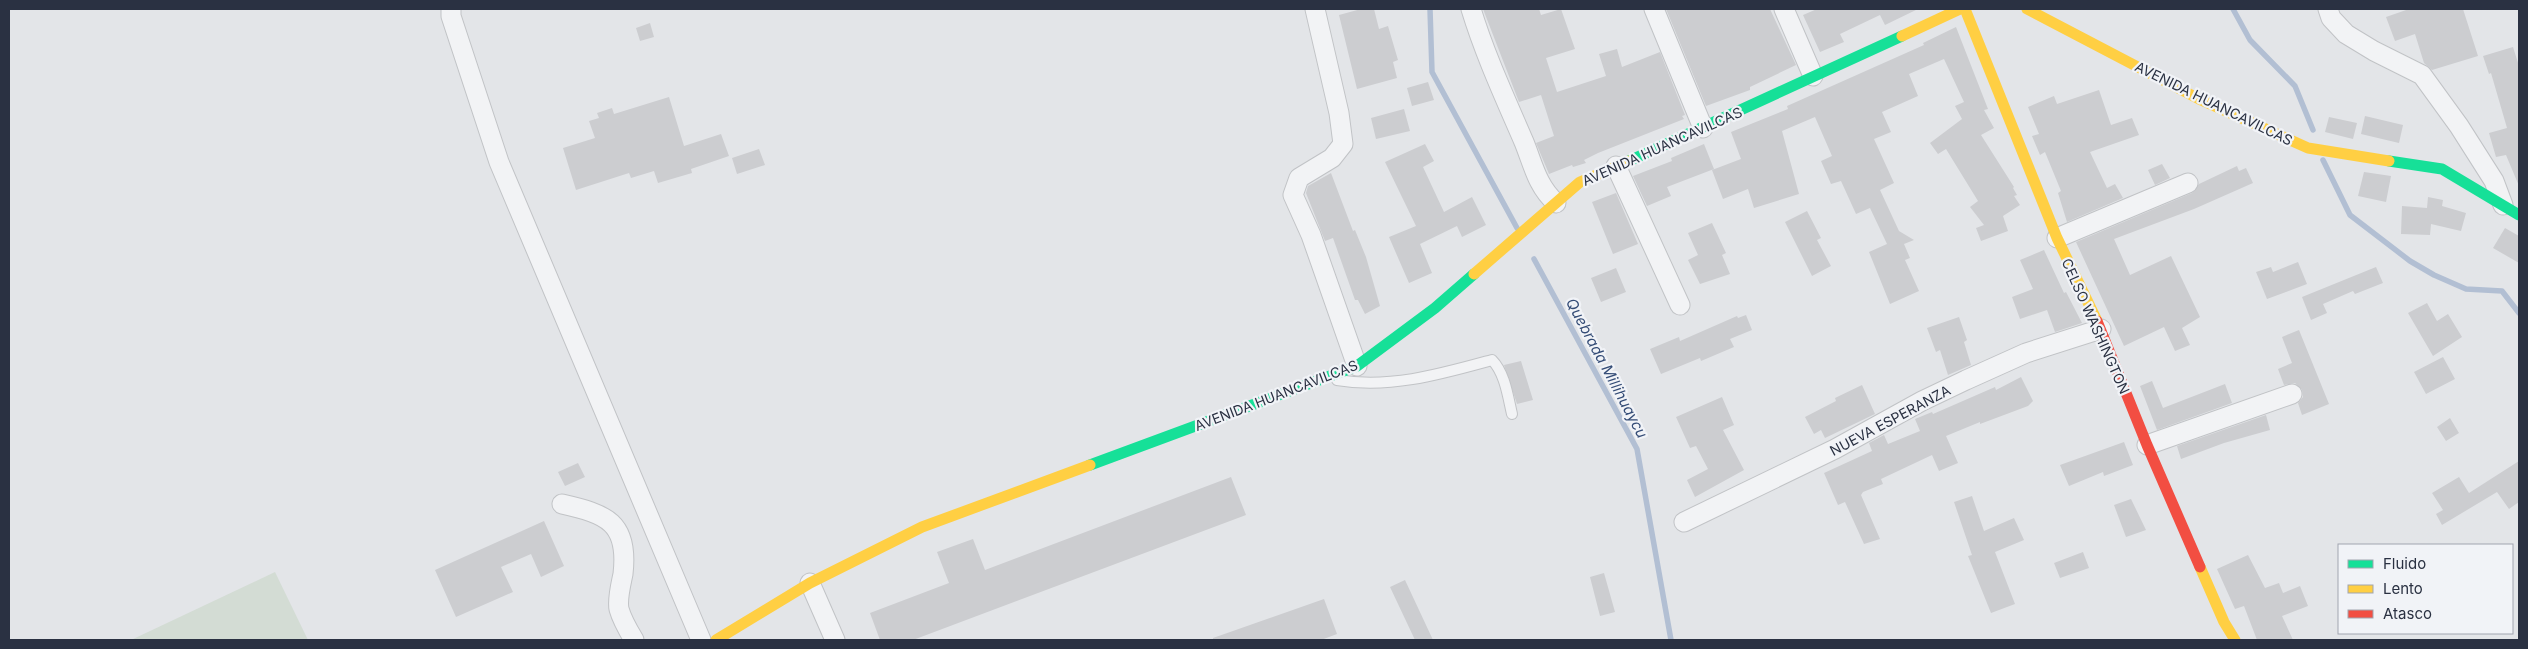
<svg xmlns="http://www.w3.org/2000/svg" width="2528" height="649" font-family="Inter,sans-serif">
	<style>
		.green { fill: #d3dcd4 }
		.lines { fill: none; stroke-linecap: round; stroke-linejoin: round }
		.stream { stroke: #b2bfd3; stroke-width: 5.5 }
		.building { fill: #cccdd0 }
		.lane-casing { stroke: #c1c3c6; stroke-width: 12 }
		.street-casing { stroke: #c1c3c6; stroke-width: 21 }
		.lane { stroke: #f2f3f5; stroke-width: 10 }
		.street { stroke: #f2f3f5; stroke-width: 19 }
		.fast { stroke: #16e098; stroke-width: 11 }
		.slow { stroke: #ffcf43; stroke-width: 11 }
		.jam { stroke: #f24e42; stroke-width: 11 }
		.labels { text-anchor: middle; dominant-baseline: central; stroke-width: 4.5; stroke-linejoin: round; paint-order: stroke }
		.street-label { font-size: 14px; fill: #2a3142; stroke: #f1f3f7 }
		.water-label { font-size: 15px; font-style: italic; fill: #344c76; stroke: #f1f3f7 }
	</style>
	<rect width="100%" height="100%" fill="#e3e5e8"/>
	<path class="green" d="M275 572 308 640H131Z"/>
	<g class="lines">
		<path class="stream" d="M1430 9 1432 72 1517 228
			M2233 9 2250 40 2295 86 2313 130
			M2323 160 2350 215 2410 261 2434 275 2466 289 2502 291 2519 313
			M1534 259 1637 449 1671 640"/>
	</g>
	<path class="building" d="M1361 9H1374L1379 29 1388 26 1398 60 1393 62 1397 78 1357 89 1339 15Z
		M1483 9H1539L1541 15 1561 9 1575 49 1546 58 1557 92 1606 76 1599 54 1617 49 1622 67 1660 52 1685 115 1682 116 1684 119 1598 153 1584 160 1586 163 1573 167 1572 165 1549 174 1536 143 1554 136 1541 95 1519 102Z
		M1666 9H1770L1796 65 1750 87V90L1706 106Z
		M1817 9H1918L1885 25 1880 15 1840 34 1844 42 1820 52 1803 15Z
		M2409 9H2463L2478 56 2432 70 2424 63 2415 34 2395 41 2386 17Z
		M650 23 654 37 640 41 636 28Z
		M1956 27 1988 109 1984 110 1994 128 1981 135 2014 187 2013 188 2017 195 2014 196 2020 205 2003 216 2008 231 1981 241 1976 228 1984 225 1970 207 1978 201 1946 149 1938 154 1930 143 1962 119 1955 106 1964 102 1944 59 1909 74 1918 96 1882 112 1891 132 1874 139 1894 183 1880 190 1899 231 1914 240 1904 244 1910 258 1905 260 1919 291 1890 304 1869 252 1887 244 1870 208 1856 214 1841 181 1831 184 1821 161 1832 156 1815 117 1782 131 1799 194 1754 208 1748 189 1723 199 1712 170 1741 159 1731 132 1788 109 1787 106 1924 45 1923 43Z
		M2513 47 2519 66V186L2506 155 2496 157 2489 133 2507 128 2491 73 2489 74 2483 56Z
		M1428 82 1434 100 1412 106 1407 88Z
		M2099 90 2111 125 2132 118 2139 135 2090 152 2107 188 2115 184 2123 198 2067 222 2058 193 2061 191 2045 152 2040 155 2032 136 2039 134 2028 107 2054 96 2057 104Z
		M669 97 684 146 721 134 729 156 691 169 692 173 658 183 654 171 631 178 629 173 576 190 563 148 595 138 589 121 599 118 597 113 612 108 614 114Z
		M1404 109 1410 131 1376 139 1371 118Z
		M2365 116 2403 125 2399 143 2361 134Z
		M2329 117 2357 123 2353 139 2325 132Z
		M1425 144 1434 161 1423 167 1444 212 1472 197 1486 225 1462 237 1457 226 1420 244 1432 273 1409 283 1389 237 1416 226 1385 162Z
		M1704 144 1714 169 1667 187 1671 196 1647 206 1633 176 1672 161 1671 158Z
		M759 149 765 165 737 174 732 158Z
		M2162 164 2170 178 2155 185 2148 170Z
		M2237 166 2239 171 2246 168 2253 183 2194 209 2114 239 2130 275 2171 256 2200 317 2182 328 2190 345 2175 351 2164 327 2124 346 2076 242 2192 193 2199 184Z
		M2364 172 2391 176 2386 202 2358 196Z
		M1331 173 1353 231 1355 230 1366 257 1380 306 1365 314 1358 300H1355L1333 238 1325 241 1306 193 1308 186Z
		M1616 193 1638 244 1613 254 1592 202Z
		M2428 197 2443 200 2442 206 2466 213 2461 231 2431 224 2430 235 2401 234 2402 206 2427 208Z
		M1807 211 1821 238 1817 240 1831 266 1812 276 1785 222Z
		M1712 223 1726 253 1722 255 1730 274 1700 284 1688 260 1698 255 1688 233Z
		M2505 228 2519 236V263L2493 248Z
		M2044 250 2064 293 2066 292 2082 323 2055 332 2047 310 2020 319 2012 297 2033 289 2020 260Z
		M2298 262 2307 284 2267 299 2256 272 2271 267 2273 272Z
		M2376 267 2383 283 2355 294 2353 291 2323 304 2327 313 2311 320 2302 297Z
		M1616 268 1626 292 1601 302 1591 278Z
		M2427 303 2437 321 2448 314 2462 337 2433 356 2408 313Z
		M1746 315 1752 330 1730 339 1734 347 1701 361 1700 358 1661 374 1650 349 1679 337 1680 341 1737 316 1738 318Z
		M1959 317 1967 340 1964 342 1971 365 1948 375 1940 350 1936 352 1927 328Z
		M2299 330 2329 404 2302 415 2298 403 2303 397 2302 390 2295 383 2284 385 2278 369 2292 363 2282 337Z
		M2443 357 2455 379 2426 394 2414 372Z
		M1521 361 1533 400 1517 404 1504 365Z
		M2021 377 2033 401 2028 406 1980 424V422L1946 436 1958 463 1939 471 1932 455 1881 479 1883 484 1863 492 1861 495 1880 539 1864 544 1845 502 1838 505 1824 473 1872 451 1869 443 1884 435 1888 444 1920 431 1915 419 1932 412 1933 414 1995 387 1996 390Z
		M2152 381 2163 408 2225 384 2232 403 2157 430 2140 386Z
		M1862 385 1875 414 1825 438 1821 430 1814 434 1805 417 1836 401 1835 398Z
		M1722 397 1734 425 1723 430 1744 470 1695 497 1687 480 1708 469 1696 446 1690 448 1676 417Z
		M2266 415 2270 430 2224 443 2181 459 2177 446Z
		M2450 418 2459 433 2446 441 2437 427Z
		M2124 442 2133 465 2104 476 2103 472 2069 486 2060 465Z
		M2519 461V502L2509 509 2497 492 2442 525 2436 514 2443 510 2432 493 2459 477 2469 493Z
		M578 463 585 477 565 486 558 472Z
		M1231 477 1246 515 913 640H880L870 613 949 583 937 552 973 539 985 570Z
		M1972 496 1984 531 2014 518 2024 540 1995 552 2015 604 1991 613 1968 556 1972 555 1954 502Z
		M2131 499 2146 530 2126 537 2114 505Z
		M544 521 564 566 541 577 531 554 501 567 513 592 456 617 435 570Z
		M2083 552 2089 568 2060 578 2054 563Z
		M2248 555 2265 588 2279 583 2283 593 2300 586 2308 606 2282 616 2293 640H2257L2244 606 2235 609 2217 569Z
		M1604 573 1615 612 1600 616 1590 577Z
		M1405 580 1433 640H1415L1390 587Z
		M1324 599 1337 634 1321 640H1213V638Z"/>
	<g class="lines">
		<g class="lane-casing">
			<path id="lane" d="M1337 380C1390 389 1441 374 1492 360 1505 373 1508 397 1512 414"/>
		</g>
		<g class="street-casing">
			<path id="street" d="M451 9V16L499 162 701 640
				M1315 9 1339 113 1343 144 1332 158 1299 178 1293 195 1311 235 1357 366
				M1471 9C1485 55 1505 98 1524 142 1533 164 1537 186 1556 203
				M1654 9 1703 128
				M1784 9 1813 76
				M2328 9 2331 18 2346 34 2374 51 2422 75 2459 126 2494 181 2503 205
				M1616 166 1680 305
				M2057 238 2188 183
				M2147 445 2292 394
				M562 504C606 514 629 522 623 574 621 584 617 599 619 609 622 620 628 630 634 640
				M1684 522 1835 449 1922 401 1966 380 2026 353 2101 329
				M810 583 835 640"/>
		</g>
		<use href="#lane" class="lane"/>
		<use href="#street" class="street"/>
		<path class="fast" d="M1629 161 1902 36
			M2389 161 2442 169 2519 215
			M1090 465 1357 366 1435 308 1474 274"/>
		<path class="slow" d="M1965 9 2057 238 2097 321
			M2027 9 2199 99 2308 148 2389 161
			M1902 36 1960 9
			M1474 274 1580 182 1629 161
			M2200 567 2224 622 2235 640
			M716 640 810 583 922 527 1090 465"/>
		<path class="jam" d="M2097 321 2147 445 2200 567"/>
	</g>
	<g class="labels">
		<g class="street-label">
			<text transform="translate(2214 103) rotate(26)">AVENIDA HUANCAVILCAS</text>
			<text transform="translate(1662 146) rotate(-24)">AVENIDA HUANCAVILCAS</text>
			<text transform="translate(2096 326) rotate(66)">CELSO WASHINGTON</text>
			<text transform="translate(1276 395) rotate(-21)">AVENIDA HUANCAVILCAS</text>
			<text transform="translate(1890 420) rotate(-28)">NUEVA ESPERANZA</text>
		</g>
		<g class="water-label">
			<text transform="translate(1607 368) rotate(62)">Quebrada Millihuaycu</text>
		</g>
	</g>
	<rect width="2528" height="649" fill="none" stroke="#2a3142" stroke-width="20"/>
	<rect x="2338" y="544" width="175" height="90" fill="#f1f3f7" stroke="#a1a5af"/>
	<rect x="2348" y="560" width="25" height="8" fill="#16e098" stroke="#a1a5af"/>
	<text x="2383" y="569" font-size="15" fill="#2a3142">Fluido</text>
	<rect x="2348" y="585" width="25" height="8" fill="#ffcf43" stroke="#a1a5af"/>
	<text x="2383" y="594" font-size="15" fill="#2a3142">Lento</text>
	<rect x="2348" y="610" width="25" height="8" fill="#f24e42" stroke="#a1a5af"/>
	<text x="2383" y="619" font-size="15" fill="#2a3142">Atasco</text>
</svg>
